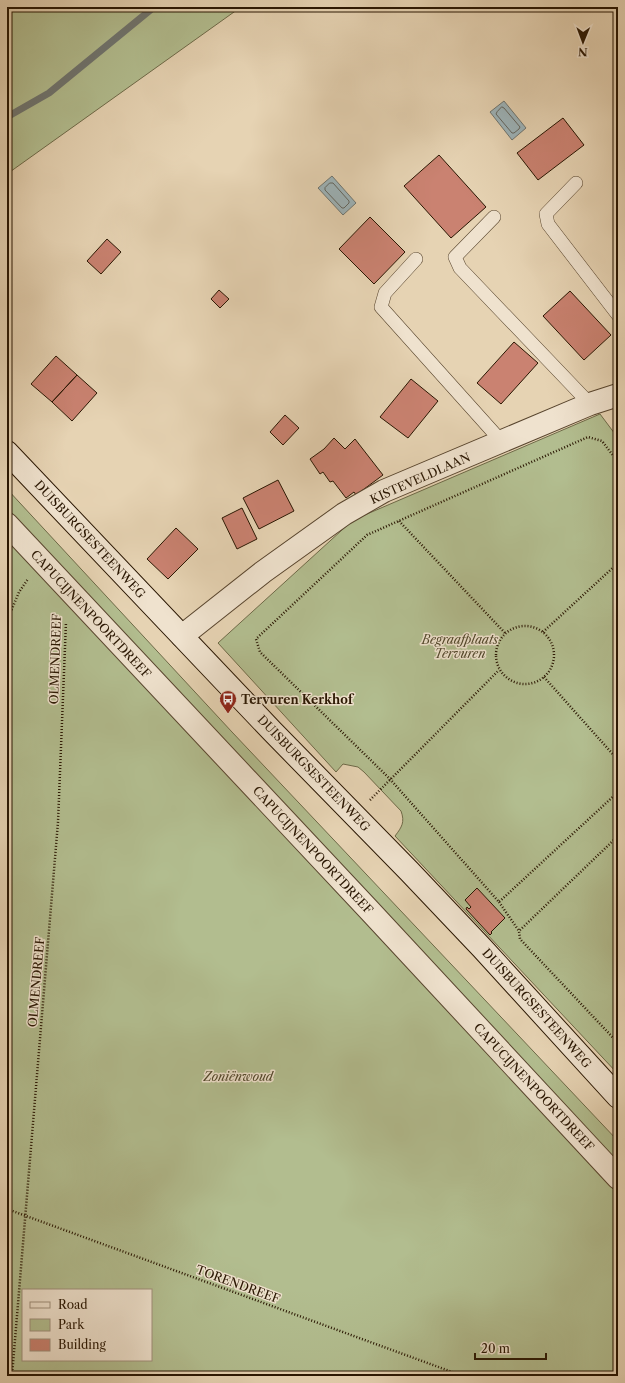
<svg xmlns="http://www.w3.org/2000/svg" width="625" height="1383" font-family="'Libre Caslon Text',serif">
	<style>
		.green { fill: #b2bd8f; stroke: #6e6a48; fill-rule: evenodd }
		.water { fill: #9db4ba; stroke: #6f7570 }
		.lines { fill: none; stroke-linecap: round; stroke-linejoin: round }
		.shore { stroke: #63655e; stroke-width: 1 }
		.stream { stroke: #6f7570; stroke-width: 7 }
		.building { fill: #ca8271; stroke: #291602 }
		.lane-casing { stroke: #58452e; stroke-width: 14 }
		.street-casing { stroke: #58452e; stroke-width: 24 }
		.secondary-casing { stroke: #291602; stroke-width: 24 }
		.path { stroke: #291602; stroke-width: 2.5; stroke-dasharray: 1 2; stroke-linecap: butt }
		.lane { stroke: #efe2ce; stroke-width: 13 }
		.street { stroke: #efe2ce; stroke-width: 22 }
		.secondary { stroke: #efe2ce; stroke-width: 22 }
		.labels { text-anchor: middle; dominant-baseline: central; stroke-width: 3; stroke-linejoin: round; paint-order: stroke }
		.street-label { font-size: 12px; fill: #291602; stroke: #efe2ce }
		.park-label { font-size: 12px; font-style: italic; fill: #52482c; stroke: #efe2ce }
		.poi-label { font-size: 12px; font-weight: bold; fill: #291602; stroke: #efe2ce; text-anchor: start }
	</style>
	<rect width="100%" height="100%" fill="#e6d3b3"/>
	<filter id="stains"><feTurbulence type="fractalNoise" baseFrequency=".005" numOctaves="4"/><feColorMatrix values="0 0 0 0 .2 0 0 0 0 .09 0 0 0 0 .02 0 0 0 .5 -.17"/></filter>
	<radialGradient id="worn" r=".72"><stop offset=".6" stop-color="#630" stop-opacity="0"/><stop offset="1" stop-color="#630" stop-opacity=".3"/></radialGradient>
	<path class="green" d="M7 7H241L7 174Z
		M600 414 618 438V1074L395 836C402 827 405 822 401 811L364 772 358 767 343 764 336 772 218 643 353 520Z
		M7 489 232 732 618 1141V1376H7ZM23 1290H151V1360H23Z"/>
	<path class="water" d="M504 101 526 128 512 140 490 112Z
		M332 176 356 203 343 215 318 188Z"/>
	<g class="lines">
		<path class="shore" d="M502 107 504 108 520 127 519 129 514 133H512L496 114 497 112Z
			M330 183H333L349 201V203L344 208H342L325 190V188Z"/>
		<path class="stream" d="M7 117 49 93 154 7"/>
	</g>
	<path class="building" d="M563 118 584 145 538 180 517 153Z
		M439 155 486 207 451 238 404 186Z
		M370 217 405 252 374 284 339 249Z
		M107 239 121 252 101 274 87 261Z
		M219 290 229 299 220 308 211 299Z
		M570 291 611 335 584 360 543 316Z
		M514 342 538 363 501 404 477 383Z
		M56 356 77 375 52 402 31 384Z
		M77 375 97 393 72 421 52 402Z
		M411 379 438 401 408 438 380 417Z
		M285 415 299 428 283 445 270 432Z
		M334 438 345 449 355 439 383 475 356 495 354 492 346 498 333 481 330 482 323 472 320 474 310 459 324 449Z
		M278 480 294 511 259 529 243 498Z
		M242 508 257 539 237 549 222 518Z
		M176 528 198 549 168 579 147 559Z
		M477 888 505 918 491 932 492 933 490 935 466 909 467 907 469 909 471 907 465 900Z"/>
	<g class="lines">
		<g class="lane-casing">
			<path id="lane" d="M576 183 546 214 548 224 618 315
				M494 217 455 257 460 268 590 404
				M416 259 385 293 381 307 502 442"/>
		</g>
		<g class="street-casing">
			<path id="street" d="M7 524 370 911 618 1178
				M182 636 263 572 344 514 384 491 590 404 618 395"/>
		</g>
		<g class="secondary-casing">
			<path id="secondary" d="M7 452 272 731 409 871 482 948 618 1097"/>
		</g>
		<path class="path" d="M618 462 602 441 588 437 367 535 256 639 260 652 390 779 499 902 618 792
			M399 521 505 633
			M7 621 19 592 28 579
			M496 655a29 29 0 1 1 58 0a29 29 0 1 1-58 0Z
			M543 632 618 563
			M544 677 618 760
			M370 800 499 670
			M618 836 519 931 520 939 618 1043
			M499 902 519 931
			M7 1209 463 1376
			M12 1376 58 822 66 622"/>
		<use href="#lane" class="lane"/>
		<use href="#street" class="street"/>
		<use href="#secondary" class="secondary"/>
	</g>
	<defs>
		<g id="bus-pin" transform="scale(0.9)"><path d="M0 17L-7.5 6A9.5 9.5 0 1 1 7.5 6Z" fill="#8f2418" stroke="#efe2ce"/><path d="M-5-6H5V4H4V6H2V4H-2V6H-4V4H-5ZM-3.5-4V0h7V-4ZM-3.5 1.2v1.5H-2V1.2ZM2 1.2v1.5H3.5V1.2Z" fill="#fff"/></g>
	</defs>
	<g fill-rule="evenodd">
		<use href="#bus-pin" x="228" y="699"/>
	</g>
	<g class="labels">
		<g class="street-label">
			<text transform="translate(420 478) rotate(-24)">KISTEVELDLAAN</text>
			<text transform="translate(90 539) rotate(47)">DUISBURGSESTEENWEG</text>
			<text transform="translate(91 614) rotate(47)">CAPUCIJNENPOORTDREEF</text>
			<text transform="translate(55 659) rotate(-88)">OLMENDREEF</text>
			<text transform="translate(314 773) rotate(46)">DUISBURGSESTEENWEG</text>
			<text transform="translate(313 850) rotate(47)">CAPUCIJNENPOORTDREEF</text>
			<text transform="translate(36 982) rotate(-85)">OLMENDREEF</text>
			<text transform="translate(537 1008) rotate(48)">DUISBURGSESTEENWEG</text>
			<text transform="translate(534 1087) rotate(47)">CAPUCIJNENPOORTDREEF</text>
			<text transform="translate(238 1284) rotate(20)">TORENDREEF</text>
		</g>
		<g class="park-label">
			<text x="460" y="639">Begraafplaats<tspan x="460" dy="14">Tervuren</tspan></text>
			<text x="238" y="1076">Zoniënwoud</text>
		</g>
		<g class="poi-label">
			<text x="241" y="699">Tervuren Kerkhof</text>
		</g>
	</g>
	<rect width="625" height="1383" fill="none" stroke="#e6d3b3" stroke-width="24"/>
	<rect x="8" y="8" width="609" height="1367" fill="none" stroke="#291602" stroke-width="2"/>
	<rect x="12" y="12" width="601" height="1359" fill="none" stroke="#291602"/>
	<rect x="22" y="1289" width="130" height="72" fill="#efe2ce" stroke="#a0907c"/>
	<rect x="30" y="1302" width="20" height="6" fill="#efe2ce" stroke="#a0907c"/>
	<text x="58" y="1309" font-size="12" fill="#291602">Road</text>
	<rect x="30" y="1319" width="20" height="12" fill="#b2bd8f" stroke="#a0907c"/>
	<text x="58" y="1329" font-size="12" fill="#291602">Park</text>
	<rect x="30" y="1339" width="20" height="12" fill="#ca8271" stroke="#a0907c"/>
	<text x="58" y="1349" font-size="12" fill="#291602">Building</text>
	<g transform="translate(583 42) rotate(181)" stroke="#efe2ce" stroke-width="3" paint-order="stroke">
	<path d="M0-3L7 15L0 10L-7 15Z" fill="#291602"/>
	<text y="-6" font-size="11" font-weight="bold" text-anchor="middle" fill="#291602">N</text>
	</g>
	<path d="M475 1353v6h71v-6" fill="none" stroke="#291602" stroke-width="2"/>
	<text x="481" y="1353" font-size="12" fill="#291602" stroke="#efe2ce" stroke-width="3" paint-order="stroke">20 m</text>
	<rect width="100%" height="100%" filter="url(#stains)"/>
	<rect width="100%" height="100%" fill="url(#worn)"/>
</svg>
